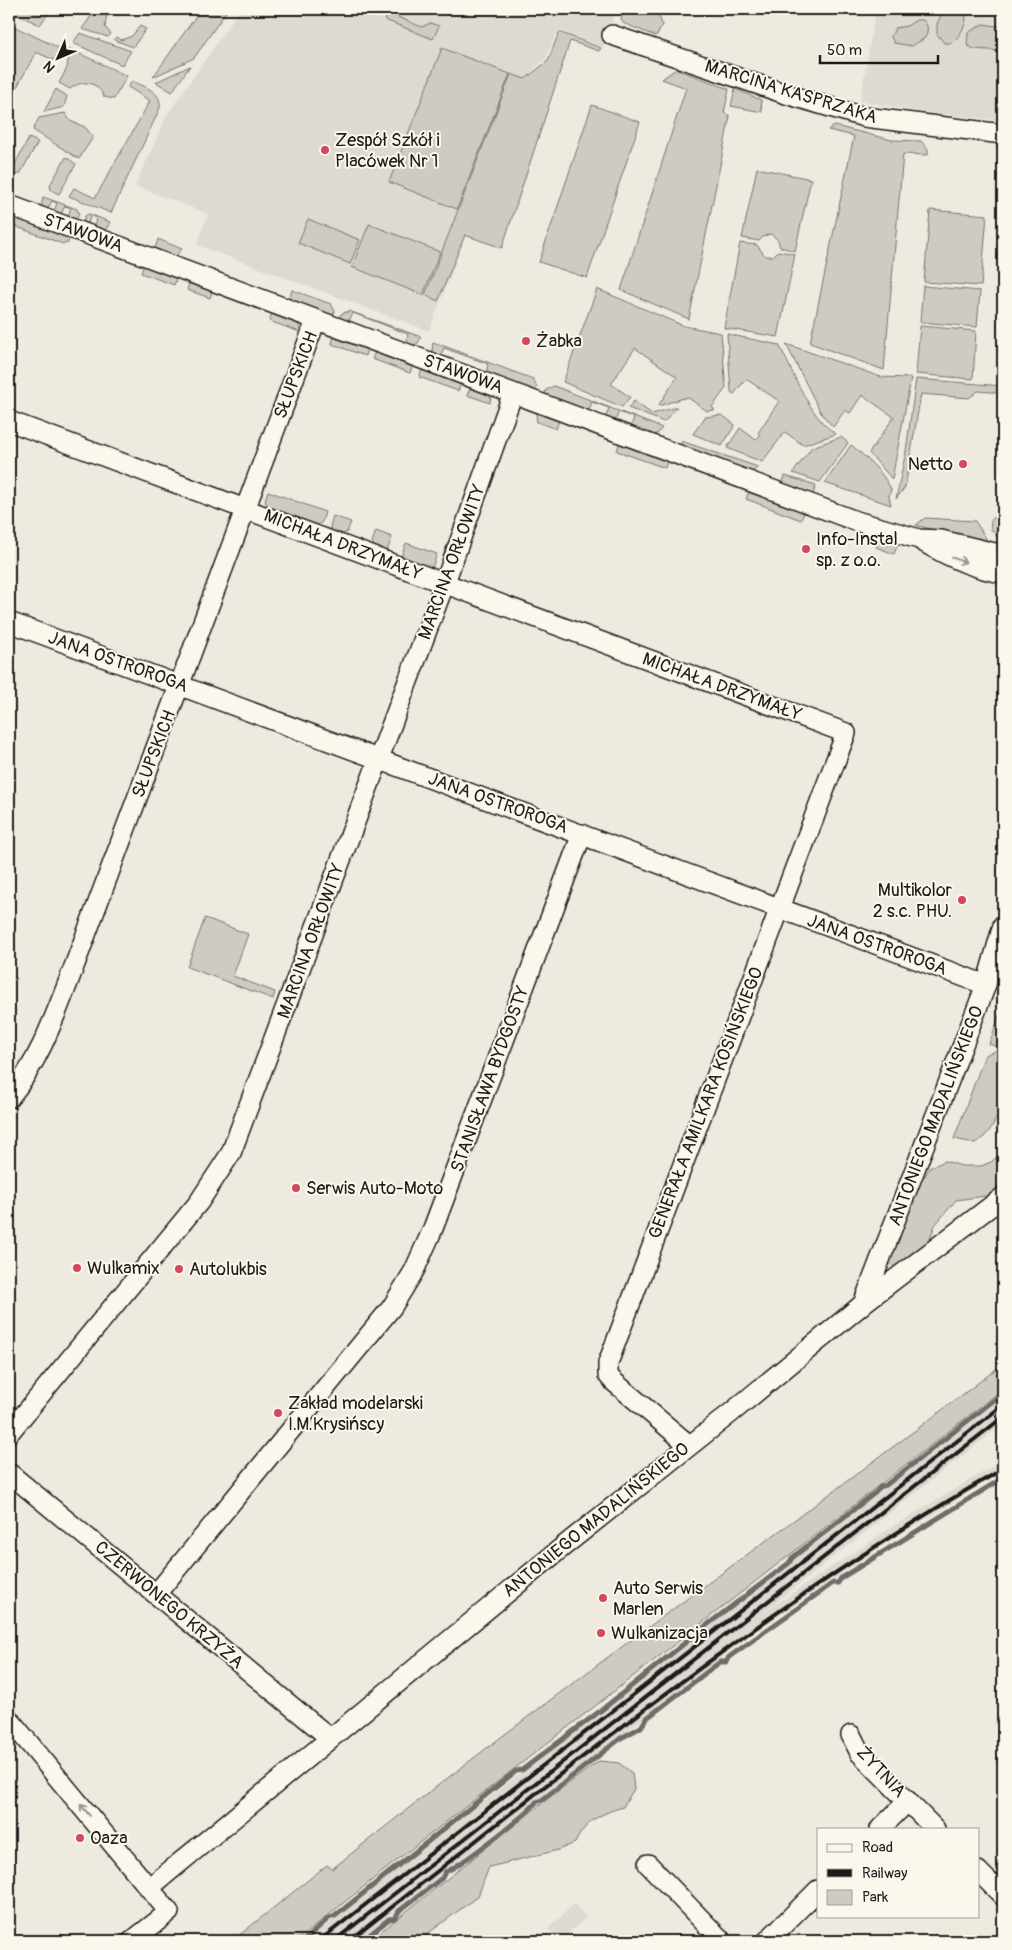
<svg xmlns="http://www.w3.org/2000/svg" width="1012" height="1950" font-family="Pangolin,sans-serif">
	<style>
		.built { fill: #dedad1 }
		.green { fill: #ceccc2; stroke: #75746f }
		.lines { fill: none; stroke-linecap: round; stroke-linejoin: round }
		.stream { stroke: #6f6d69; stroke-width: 5 }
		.minor-casing { stroke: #1c1c1c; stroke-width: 22 }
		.minor { stroke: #fbf7ec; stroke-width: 19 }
		.rail { stroke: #1c1c1c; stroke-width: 4 }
		.oneway { stroke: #97948e }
		.poi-dot { fill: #d1495b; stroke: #fbf7ec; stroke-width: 2 }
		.labels { text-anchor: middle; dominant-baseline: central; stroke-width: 4; stroke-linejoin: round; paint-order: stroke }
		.street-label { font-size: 18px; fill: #1c1c1c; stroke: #fbf7ec }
		.poi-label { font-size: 18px; fill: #1c1c1c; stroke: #fbf7ec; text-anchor: start }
	</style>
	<rect width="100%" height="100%" fill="#eeeadf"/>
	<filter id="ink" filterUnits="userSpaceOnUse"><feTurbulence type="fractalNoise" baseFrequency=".02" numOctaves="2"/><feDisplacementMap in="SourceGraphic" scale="10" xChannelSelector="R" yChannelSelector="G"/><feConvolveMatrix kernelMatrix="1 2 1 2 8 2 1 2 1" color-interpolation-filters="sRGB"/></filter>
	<g filter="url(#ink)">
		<path class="built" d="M240 9H352L383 20 388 9H616L603 47 558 30 545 60 527 76 429 331 197 245 208 214 135 186 167 115Z
			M876 9H1003V121L922 112 860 101Z
			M1003 1397V1424L761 1614 895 1525 1003 1460V1472L888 1542 756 1631 356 1941H305Z
			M574 1904 586 1917 560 1941 548 1929Z"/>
		<path class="green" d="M9 9H51L40 25 9 11Z
			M96 9H101L107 14 105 27 111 34 108 37 82 29Z
			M201 9H228L194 58 153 77Z
			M625 9H657L662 25 658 34 655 36 623 23 621 19Z
			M944 9H964C970 20 961 35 952 43H944L937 34V24Z
			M388 13 422 27 430 23 439 26 433 39 385 20Z
			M916 20H923C929 25 928 32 925 38L912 46 894 43 891 37 895 28 907 26Z
			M9 24 59 48 56 61 36 52 9 102Z
			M983 24 1003 27V51L974 49 967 45 968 33Z
			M140 26 146 29 133 47 114 40 116 37 121 40 132 36Z
			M559 32 601 48 599 51 570 41 502 248 465 235 438 301 425 295 511 74 525 79 548 61Z
			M80 33 131 51 122 65 73 43Z
			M442 48 510 74 457 209 389 182Z
			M70 49 127 76 114 99 104 97C97 81 83 79 70 89L59 83 67 68Z
			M190 66 172 92 156 82Z
			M676 69 729 89 724 113 730 116 689 319 621 290 686 88 662 79Z
			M132 81C145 87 162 91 160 108L111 213 69 196 74 188 95 198 150 101 128 87Z
			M56 89 67 96 64 107 44 112Z
			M735 89 761 100 762 112 731 106Z
			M592 105 640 122 587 278 539 262Z
			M65 113 70 121 85 127 93 137 79 159 33 130 39 118Z
			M835 126 892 140 921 141 928 149V155L903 154 884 370 810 343 854 136 828 130Z
			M29 138 38 142 20 174 9 175Z
			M66 157 76 164 59 194 51 190 50 185Z
			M757 168 811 179 795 251 780 247 778 240 771 234 764 236 759 241 742 238Z
			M43 197 77 209 79 214 75 222 67 218 71 208 65 206 60 216 54 212 57 203 52 201 47 210 41 208Z
			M930 210 987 215 981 286 924 282Z
			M89 214 110 222 106 230 94 227 96 218 91 215 88 223 81 225 85 216Z
			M11 215 70 236 68 243 63 244 9 224Z
			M308 219 360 240 350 264 298 243Z
			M369 224 440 252 423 295 352 267Z
			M158 239 182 249 175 257 155 249Z
			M740 243 757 245 765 256H773L778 251 795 254 778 337 724 328Z
			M144 264 175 275 176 280 174 285 141 273Z
			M190 281 213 289 210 298 187 290Z
			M923 286 980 291 977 327 920 322Z
			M597 289 684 326 721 333 726 388 712 407 715 410 707 411 687 397 658 406 677 377 635 348 611 384 630 397 622 407 563 382Z
			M292 290 331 304 335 311 332 318 289 301Z
			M273 311 296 320 300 328V332L269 321Z
			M349 311 421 337 418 343 411 347 406 345 408 334 353 313 348 323 338 321 341 314Z
			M920 326 976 331 973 379 916 374Z
			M727 334 779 345C794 373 809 417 836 434L803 445 785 432 762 462 727 448 740 428 756 440 760 435 758 433 779 401 746 379 734 394 731 392Z
			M334 335 368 347 365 356 332 344Z
			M433 342 533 379 537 387 534 393 486 374 488 364 444 348 441 355 435 356 432 351Z
			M786 344 881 377 911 378 892 479 869 453 894 417 862 395 850 413 845 410 833 427 821 413Z
			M376 350 413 364 410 373 372 359Z
			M423 367 462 382 458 391 419 377Z
			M916 379 1003 386V393L978 391 969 398 921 394 905 487 896 499 906 451Z
			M472 385 491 393 490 403 467 395Z
			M554 386 662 428 658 433 649 437 630 429 634 418 619 412 614 423 605 419 609 408 592 402 588 413 544 396 546 390Z
			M634 401 652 414 677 407 664 422 628 408Z
			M538 410 560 418 556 429 537 422 536 416Z
			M722 415 735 425 722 446 693 434 705 417Z
			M841 437 848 443 820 482 793 473 812 447Z
			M620 441 668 458 665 468 617 451Z
			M681 441 758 467 751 473 681 446Z
			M851 445C868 459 881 470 891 489L889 497 891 505 825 483Z
			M785 476 816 485 813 494 811 495 782 484Z
			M750 489 805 510 801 520 746 499Z
			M268 491 325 512 322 522 317 525 267 506 265 500Z
			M333 516 351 522 347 532 343 534 331 530 330 526Z
			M997 516H1003V538L996 536V532L991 530C990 523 990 519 997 516Z
			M925 518 975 521 987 540 986 544 916 525Z
			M376 531 392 537 387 551 374 546 372 542Z
			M880 537 898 544 894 554 876 547Z
			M406 543 437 554 432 568 401 557Z
			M205 918 248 934 233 976 275 992 273 999 187 967Z
			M1003 1005V1043L995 1046 989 1044Z
			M1003 1048C1003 1076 1006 1128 975 1143L954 1139 985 1055Z
			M1003 1151V1188L993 1195 956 1200 935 1225 927 1247 897 1270 889 1262 920 1174 925 1176 929 1168 945 1161 962 1166H981L991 1162Z
			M1003 1364V1389L406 1853 296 1941H232L327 1865 332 1869C550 1693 781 1534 1003 1364Z
			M599 1761 619 1763 632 1773 634 1789 623 1807C599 1814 586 1821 575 1843L558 1850 489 1867 478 1896 418 1941H369L550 1797Z"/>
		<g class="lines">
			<path class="stream" d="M303 1941 329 1918 335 1916 516 1771 522 1770 604 1708 691 1638 696 1636 699 1631 789 1563 792 1558 876 1492 880 1487 886 1485 1003 1393
				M362 1941 389 1919 395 1918 399 1911 442 1878 445 1872C456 1869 533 1810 536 1802L542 1800 621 1738 641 1727 647 1718 720 1662H726L729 1657 833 1583H838L841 1578 1003 1478"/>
			<g class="minor-casing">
				<path id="minor" d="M612 35 789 95 864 117 1003 134
					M9 205 856 521 919 539 941 540 1003 555
					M9 421 846 733 608 1363V1375L613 1381 689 1445
					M922 541C947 556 974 569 1003 573
					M9 622 986 985
					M9 1098C38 1063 53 1021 69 980L316 320
					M865 1302 1003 1197
					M9 1433 199 1202 231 1153 444 585 513 393
					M9 1473 330 1738
					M156 1594 392 1307 414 1271 432 1231 582 834
					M9 1719 169 1912 132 1941
					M851 1735 860 1753 935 1829
					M880 1829 908 1801
					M648 1864 722 1941
					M978 1871 1003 1896
					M149 1888 565 1545 732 1412 863 1304 986 985 1003 925
					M767 1941 818 1890"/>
			</g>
			<use href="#minor" class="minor"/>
			<path class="rail" d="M319 1941 1003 1405
				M334 1941 1003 1417
				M349 1941C560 1775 768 1602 1003 1469"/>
		</g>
		<defs><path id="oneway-shaft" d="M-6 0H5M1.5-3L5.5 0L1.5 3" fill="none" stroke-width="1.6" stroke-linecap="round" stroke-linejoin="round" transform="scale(1.25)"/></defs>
		<g class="oneway">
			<use href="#oneway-shaft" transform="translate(959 560) rotate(20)"/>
			<use href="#oneway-shaft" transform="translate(85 1810) rotate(-130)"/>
		</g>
	</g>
	<g class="poi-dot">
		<circle cx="325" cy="150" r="5"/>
		<circle cx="526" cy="341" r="5"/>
		<circle cx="963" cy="464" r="5"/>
		<circle cx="806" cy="549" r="5"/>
		<circle cx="962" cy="900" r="5"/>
		<circle cx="296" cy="1188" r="5"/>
		<circle cx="77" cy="1268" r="5"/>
		<circle cx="179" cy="1269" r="5"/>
		<circle cx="278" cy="1413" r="5"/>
		<circle cx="603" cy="1598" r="5"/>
		<circle cx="601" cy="1633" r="5"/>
		<circle cx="80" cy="1838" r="5"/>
	</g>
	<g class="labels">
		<g class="street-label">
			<text transform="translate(791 92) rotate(17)">MARCINA KASPRZAKA</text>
			<text transform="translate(83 233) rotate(20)">STAWOWA</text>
			<text transform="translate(463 374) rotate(20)">STAWOWA</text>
			<text transform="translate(296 375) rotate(-69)">SŁUPSKICH</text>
			<text transform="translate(343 545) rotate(21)">MICHAŁA DRZYMAŁY</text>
			<text transform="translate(452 562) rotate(-70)">MARCINA ORŁOWITY</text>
			<text transform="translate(118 662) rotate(20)">JANA OSTROROGA</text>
			<text transform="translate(722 687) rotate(20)">MICHAŁA DRZYMAŁY</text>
			<text transform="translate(154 754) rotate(-69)">SŁUPSKICH</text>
			<text transform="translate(498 803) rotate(20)">JANA OSTROROGA</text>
			<text transform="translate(311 941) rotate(-70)">MARCINA ORŁOWITY</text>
			<text transform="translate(877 945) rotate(20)">JANA OSTROROGA</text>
			<text transform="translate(490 1079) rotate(-70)">STANISŁAWA BYDGOSTY</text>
			<text transform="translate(706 1103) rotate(-69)">GENERAŁA AMILKARA KOSIŃSKIEGO</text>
			<text transform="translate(936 1116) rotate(-69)">ANTONIEGO MADALIŃSKIEGO</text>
			<text transform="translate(596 1520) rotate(-39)">ANTONIEGO MADALIŃSKIEGO</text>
			<text transform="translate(169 1605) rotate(40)">CZERWONEGO KRZYŻA</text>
			<text transform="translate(881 1772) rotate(47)">ŻYTNIA</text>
		</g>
		<g class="poi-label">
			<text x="335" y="140">Zespół Szkół i<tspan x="335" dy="21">Placówek Nr 1</tspan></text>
			<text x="536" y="341">Żabka</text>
			<text x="953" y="464" text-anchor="end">Netto</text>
			<text x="816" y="539">Info-Instal<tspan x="816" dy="21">sp. z o.o.</tspan></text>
			<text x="952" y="890" text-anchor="end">Multikolor<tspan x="952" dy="21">2 s.c. PHU.</tspan></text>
			<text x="306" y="1188">Serwis Auto-Moto</text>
			<text x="87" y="1268">Wulkamix</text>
			<text x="189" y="1269">Autolukbis</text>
			<text x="288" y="1403">Zakład modelarski<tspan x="288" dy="21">I.M.Krysińscy</tspan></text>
			<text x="613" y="1588">Auto Serwis<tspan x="613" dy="21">Marlen</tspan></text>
			<text x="611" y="1633">Wulkanizacja</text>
			<text x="90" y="1838">Oaza</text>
		</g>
	</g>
	<rect width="1012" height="1950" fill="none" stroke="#fbf7ec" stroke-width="30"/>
	<rect x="15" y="15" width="982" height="1920" fill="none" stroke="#1c1c1c" stroke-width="2" filter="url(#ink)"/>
	<rect x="817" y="1828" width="162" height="90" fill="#fbf7ec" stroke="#a29f99"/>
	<rect x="827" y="1844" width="25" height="8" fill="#fbf7ec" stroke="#a29f99"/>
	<text x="862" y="1852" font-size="15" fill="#1c1c1c">Road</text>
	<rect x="827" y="1869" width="25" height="8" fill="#1c1c1c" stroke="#a29f99"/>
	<text x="862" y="1878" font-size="15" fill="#1c1c1c">Railway</text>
	<rect x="827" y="1890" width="25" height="15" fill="#ceccc2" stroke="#a29f99"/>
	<text x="862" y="1902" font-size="15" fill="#1c1c1c">Park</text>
	<g transform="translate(58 58) rotate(225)" stroke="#fbf7ec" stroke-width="4" paint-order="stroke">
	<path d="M0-4L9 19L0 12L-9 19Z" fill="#1c1c1c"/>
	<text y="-8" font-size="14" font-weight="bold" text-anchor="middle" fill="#1c1c1c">N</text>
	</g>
	<path d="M820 55v8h118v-8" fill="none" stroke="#1c1c1c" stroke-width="2.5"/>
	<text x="827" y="55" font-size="15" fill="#1c1c1c" stroke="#fbf7ec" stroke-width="4" paint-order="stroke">50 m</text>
</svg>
